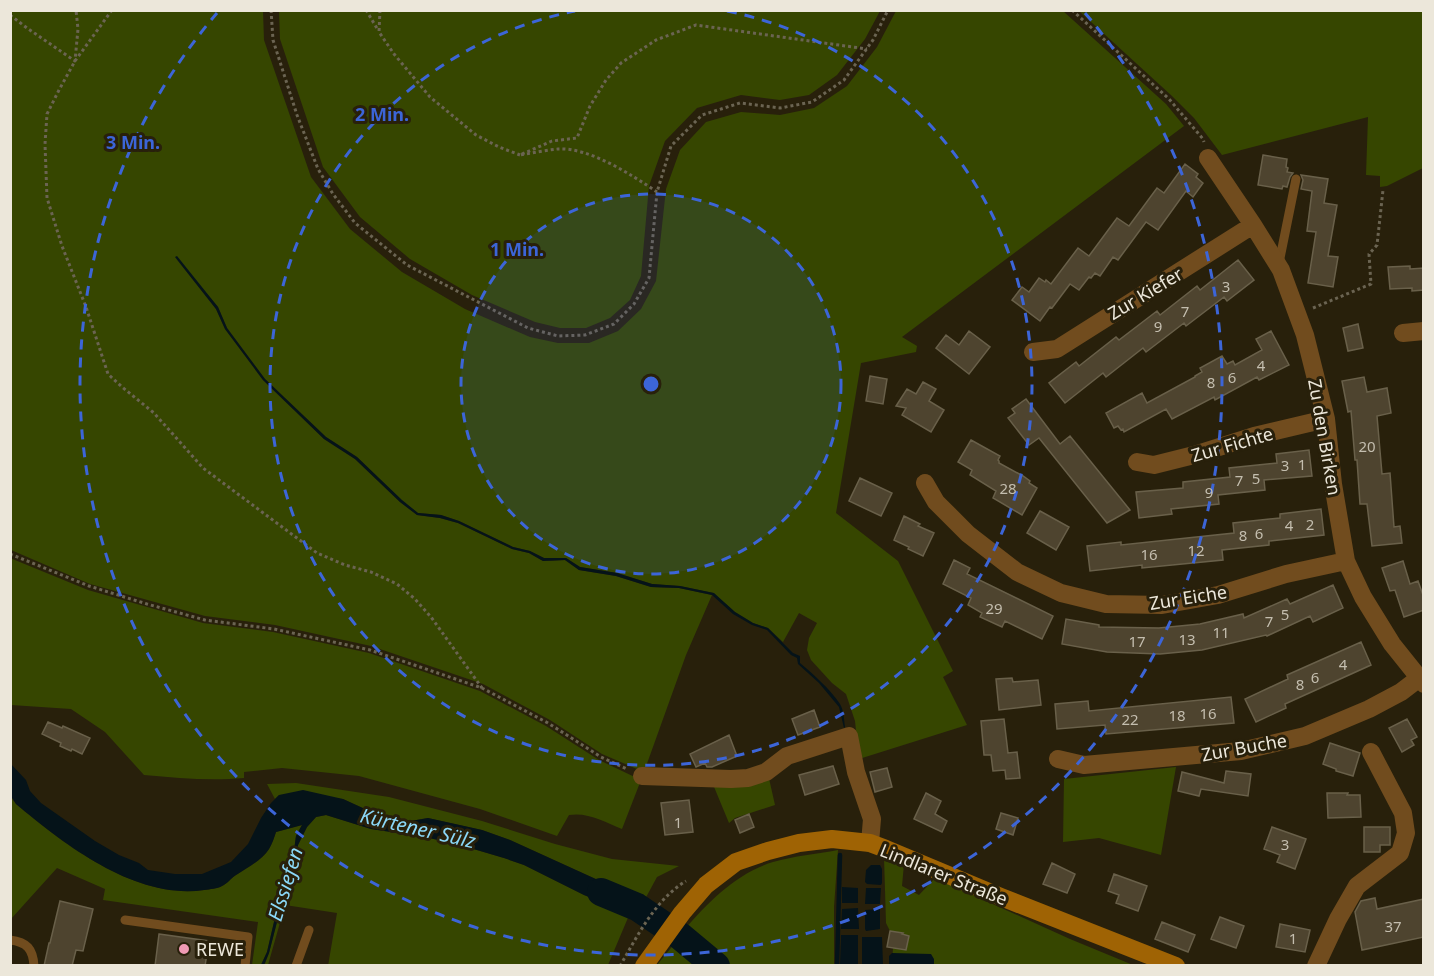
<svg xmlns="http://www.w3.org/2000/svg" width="1434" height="976" font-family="'Noto Sans',sans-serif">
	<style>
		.green { fill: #364600 }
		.water { fill: #051319 }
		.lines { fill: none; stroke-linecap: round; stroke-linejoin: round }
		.stream { stroke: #051319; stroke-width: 4.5 }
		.river { stroke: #051319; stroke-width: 28 }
		.building { fill: #4e442f; stroke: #69604a; stroke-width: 1.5 }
		.path { stroke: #6b6452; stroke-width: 3; stroke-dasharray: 3 3; stroke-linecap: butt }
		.service { stroke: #714c1e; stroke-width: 9 }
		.minor { stroke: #714c1e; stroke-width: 18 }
		.secondary { stroke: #9f6304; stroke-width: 18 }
		.ring { fill: none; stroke: #3c65d8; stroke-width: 3; stroke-dasharray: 10 8 }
		.poi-dot { fill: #f09ab4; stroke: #28200b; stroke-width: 2 }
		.labels { text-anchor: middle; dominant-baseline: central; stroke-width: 6; stroke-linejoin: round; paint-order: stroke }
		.number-label { font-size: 15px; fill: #c4beaf }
		.street-label { font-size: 18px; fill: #ece7da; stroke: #28200b }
		.poi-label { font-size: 18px; fill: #ece7da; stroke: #28200b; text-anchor: start }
		.water-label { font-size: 20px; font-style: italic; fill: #8bd8f8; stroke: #28200b }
		.centre { fill: #3c65d8; stroke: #28200b; stroke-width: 3 }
		.ring-label { font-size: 18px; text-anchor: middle; font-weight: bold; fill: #3c65d8; stroke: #28200b; stroke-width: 6; stroke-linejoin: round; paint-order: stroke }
	</style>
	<rect width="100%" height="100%" fill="#28200b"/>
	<path class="green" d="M10 11H263L264 40 311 177 350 229 402 272 465 309 530 337 558 343H589L618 331 641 309 656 281 666 189 680 150 706 122 741 112 780 115 814 108 847 86 877 47 896 11H1063L1166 104 1184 126 902 337 917 346 916 352 861 363 836 513 898 561 953 671 943 677 967 725 859 759 855 721 846 694 832 683 811 660 807 650 809 638 817 623 799 613 783 642 768 628 753 623 735 612 713 593 680 586 652 584 617 573 580 567 566 558H544L530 551 513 547 459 521 441 515 418 513 402 501 357 457 326 437 265 379 227 328 218 307 175 257 216 309 225 329 263 380 324 439 355 459 400 502 417 515 440 518 458 523 512 549 529 553 543 561 565 560 579 570 616 576 651 587 679 588 712 595 686 655 644 772 602 754 550 720 483 684 371 646 275 625 205 616 90 584 11 550Z
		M279 11V10L880 11 865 39 837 75 809 95 780 100 741 95 697 108 665 141 649 186 641 276 630 300 610 318 586 328H560L535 322 472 295 410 259 360 217 323 167 280 39Z
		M1079 11H1423V168L1387 186 1380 187V176L1366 175 1368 117 1222 155 1194 118 1172 96Z
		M10 558 88 590 203 623 273 632 369 653 480 691 546 726 599 760 641 780 622 829C605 822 588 812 569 815L557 836 480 809 359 776 282 768 244 772V778C210 781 178 778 144 775L105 732 71 709 11 705Z
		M1176 767 1161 855 1099 838 1063 842 1064 779Z
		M768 774 775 805 735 818 729 823 712 782Z
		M296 783 389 797 482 821 555 844 612 859 679 866 657 877 644 901 510 840 482 830 428 818 411 821 397 819 367 810 343 799 279 795 275 799 267 784Z
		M10 796 16 804C65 845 136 900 204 890 210 889 217 889 222 886 227 884 231 878 236 875 247 868 262 860 269 849 272 844 274 838 276 832L302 825 296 836 292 865 284 881 279 900 274 908V922L267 952 261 965H252L258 922 103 900 105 889 57 868 11 919Z
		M326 815 371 829 425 837 460 845 504 858 524 865 584 895 630 913 608 965 328 966 337 913 285 905 268 965 264 966 269 953 278 918 277 908C283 900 284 892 288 884L286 876 293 868 298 845 307 827 316 817Z
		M838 850 834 907V965H728L693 938 685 929C709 901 737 873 773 862 794 856 817 854 838 850Z
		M884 857 904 864 902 886 919 895 935 878 1070 939 1133 965H892L893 948 903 933 890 931 886 923Z
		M675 943V944L704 965H657Z"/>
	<path class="water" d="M177 256 218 307 227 328 265 379 326 437 357 457 402 500 418 513 441 515 459 521 513 547 530 551 544 558H566L580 567 617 573 652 584 680 586 714 593 735 612 753 623 768 628 793 653 800 656V663C814 675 830 689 840 704 844 711 844 720 845 727L844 728 839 707 819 683 798 664 797 658 791 655 767 630 752 625 733 614 712 595 679 588 651 587 616 576 579 570 565 560 543 561 529 553 512 549 458 523 440 518 417 515 400 502 355 459 324 439 263 380 225 329 216 309 175 257Z
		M10 763 26 780 30 791 41 803 95 841 119 855 139 863 148 870 175 874H202L231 862 248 844 261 818 271 803 279 795 303 790 343 799 367 810 397 819 411 821 428 818 482 830 510 840 644 901 630 913 584 895 524 865 504 858 460 845 425 837 371 829 326 815 316 817 307 827 298 845 293 868 286 876 288 884C284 892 283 900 277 908L278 918 269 953 264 965H261L267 952 274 922V908L279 900 284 881 283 875 292 865 296 836 302 825 276 832C274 838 272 844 269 849 262 860 247 868 236 875 231 878 227 884 222 886 217 889 210 889 204 890 136 900 65 845 16 804L11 796Z
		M871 865H880L882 869V883L881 885 867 884 865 882 866 870Z
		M842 887 858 888V903H842Z
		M866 888H881L880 904H865Z
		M858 908 859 929H841L842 909Z
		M880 909V929L866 931 865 929V910Z
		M685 929 693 938 728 965H704L675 943Z
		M841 935H858V965H840Z
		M862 937H882L883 965H862Z
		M892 953 931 954 934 959V965H889V956Z"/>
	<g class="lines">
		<path class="stream" d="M837 966 840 855"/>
		<path class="river" d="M601 892 637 907 680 936 716 966"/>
	</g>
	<path class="building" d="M1263 155 1287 159 1286 167 1288 168 1287 172 1293 173 1290 177 1287 187 1283 186 1282 189 1258 185Z
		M1185 164 1198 174 1196 177 1203 183 1193 197 1186 191 1158 230 1146 222 1118 260 1113 257 1100 276 1095 273 1091 278 1089 277 1079 290 1070 284 1052 308 1050 307 1040 321 1012 300 1022 287 1029 292 1039 278 1045 282 1046 280 1051 284 1078 248 1089 256 1117 218 1129 226 1157 188 1164 193Z
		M1301 175 1328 179 1324 203 1337 205 1328 256 1338 257 1333 287 1308 283 1316 232 1307 231 1312 191 1301 189 1303 180Z
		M1238 260 1254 280 1227 301 1224 297 1186 326 1184 323 1146 352 1143 348 1106 377 1103 373 1065 403 1049 383 1076 362 1079 366 1116 337 1119 340 1157 311 1160 315 1197 286 1200 290Z
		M1410 266V269L1424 268V290L1412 291V288L1390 289 1388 267Z
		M1358 324 1363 348 1348 351 1343 328Z
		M969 331 990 347 969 374 936 348 946 335 959 345Z
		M1271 331 1289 365 1259 380 1257 377 1215 400 1214 397 1172 419 1166 409 1124 432 1123 429 1121 430 1118 426 1114 428 1106 413 1142 393 1147 403 1195 377V376L1202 372 1200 368 1222 356 1227 364 1233 361 1235 365 1262 350 1256 339Z
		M870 376 887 379 883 404 866 401Z
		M1364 377 1367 392 1387 388 1391 413 1377 416 1382 474 1390 473 1394 527 1400 526 1402 543 1372 546 1367 504H1360L1357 460H1355L1351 411 1348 412 1342 381Z
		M923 382 936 389 929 401 944 410 931 432 902 415 906 408 896 406 907 389 916 394Z
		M1026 399 1060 444 1070 436 1130 510 1107 523 1039 438 1029 445 1008 418 1015 413 1012 409Z
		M971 440 1000 456 998 460 999 461V463L1023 476 1030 481 1029 483 1037 488 1022 515 993 498 996 491 970 475 972 470 958 462Z
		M1309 450 1312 476 1264 480 1265 490 1218 495 1219 504 1171 509 1172 514 1139 518 1136 492 1183 488V482L1230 477 1229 468 1277 463 1276 454Z
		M860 478 892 493 881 516 849 501Z
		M1321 509 1324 535 1269 541V545L1222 550 1223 560 1142 568V565L1090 571 1087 546 1121 542V545L1234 533 1233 523 1280 518V514Z
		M1040 511 1069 527 1056 550 1027 533Z
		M904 516 920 524 918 526 934 533 923 556 908 549 909 547 894 540Z
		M954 560 970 568 967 574 1053 616 1042 639 1005 621 1002 627 980 617 982 613 968 605 971 598 943 584Z
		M1403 561 1410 584 1418 581 1424 598V610L1404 617 1395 590 1390 591 1382 568Z
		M1333 585 1343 608 1313 622 1310 616 1267 636 1266 635 1202 650 1160 654 1107 652 1062 644 1066 619 1099 625V627L1159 628 1200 624 1243 614 1244 618 1287 599 1290 604Z
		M1361 642 1371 665 1285 704 1286 708 1256 722 1245 699 1288 679 1287 675Z
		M1012 678 1013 682 1038 680 1041 705 999 710 996 679Z
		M1231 697 1234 723 1106 734 1105 725 1057 729 1055 704 1088 701 1089 711Z
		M814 710 820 727 798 735 792 719Z
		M1004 719 1008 753 1017 752 1020 778 1006 779 1005 770 993 771 991 755H984L981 721Z
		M1407 719 1417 737 1411 740 1414 745 1402 752 1389 728Z
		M48 722 62 728 63 726 90 738 82 754 72 749 71 751 60 746 61 743 42 734Z
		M729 735 737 756 712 767H707L705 763 696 767 690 754Z
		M1330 743 1360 753 1353 776 1336 771V769L1323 764Z
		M833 766 839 784 805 795 799 775Z
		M887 768 892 787 875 792 870 772Z
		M1226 771 1251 774 1248 796 1201 789 1199 796 1178 791 1182 772 1224 783Z
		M926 793 941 801 935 814 947 821 942 832 914 819Z
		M1327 793H1348L1347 795H1360L1361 817 1328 818Z
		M689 800 693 832 665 835 661 803Z
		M1001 813 1018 818 1013 835 996 829Z
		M749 814 754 827 740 833 735 820Z
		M1272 827 1306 839 1295 869 1277 862 1280 855 1264 849Z
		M1364 827H1390V845H1380V852H1364Z
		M1052 863 1075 874 1067 893 1043 884Z
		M1114 874 1147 886 1138 911 1116 903 1119 895 1108 891Z
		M1375 898 1377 909 1424 899V937L1362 950 1355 912 1361 901Z
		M60 901 93 909 83 951 76 950 72 966H44L49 943H50Z
		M1220 917 1244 926 1236 948 1211 939Z
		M1162 922 1195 935 1188 952 1155 939Z
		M1280 924 1310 930 1305 952 1276 947Z
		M890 931 903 933 902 934 909 936 906 950 887 947Z
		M159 934 209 941 205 966H155Z"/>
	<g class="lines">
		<path class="path" d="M112 10 75 61 59 90 47 114 45 144 47 198 62 246 86 307 108 374 122 387 154 413 203 468 317 553 345 565 371 572 397 584 415 599 431 617 482 688
			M271 10 273 40 297 115 318 169 333 194 355 223 407 265 528 328 558 336 585 335 614 324 634 304 649 278 657 192 671 146 702 115 740 103 780 108 812 102 844 80 873 40 888 10
			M366 10 378 30
			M380 10 379 32 394 54 430 97 476 135 499 147 520 155
			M1072 10 1169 99 1203 139 1204 142
			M10 15 27 28 75 61 78 29 76 10
			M657 192C632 175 589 147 558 149 546 150 533 153 520 155L552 141 577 138 590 106 606 80 621 63 656 40 696 25 867 49
			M1313 308 1371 284 1369 254 1377 245 1383 190
			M10 554 89 586 147 604 205 620 274 629 370 650 482 688 548 723 601 757 627 769
			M620 966C638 935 655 900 686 881"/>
		<path class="service" d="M1279 263 1296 179
			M125 920 248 937 245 966
			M10 940C27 942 33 949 34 966
			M296 966 309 930"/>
		<path class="minor" d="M1208 158 1253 225 1281 270 1305 335 1326 419 1333 484 1346 561 1363 597 1392 644 1424 684
			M1403 333 1424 331
			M1033 352 1057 349 1253 225
			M1137 462 1154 465 1194 455 1254 436 1326 419
			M925 483 936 502 968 534 1017 572 1061 593 1106 604 1162 605 1218 595 1286 574 1346 561
			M1058 759 1084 765 1241 751 1305 736 1369 709 1401 692 1418 679
			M642 776 731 779 748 778 766 772 787 756 849 736 856 772 872 819 870 843
			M1316 966 1338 919 1357 886 1400 853 1406 833 1403 813 1371 752"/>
		<path class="secondary" d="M644 966 682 913 706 885 736 862 768 851 799 843 832 839 870 843 886 849 1001 897 1176 966"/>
	</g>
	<circle cx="651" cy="384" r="190" fill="#3c65d8" fill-opacity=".12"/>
	<g class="ring">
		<circle cx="651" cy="384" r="190"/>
		<path d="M727 11A381 381 0 1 1 575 11"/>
		<path d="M1085 13A571 571 0 1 1 217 13"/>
	</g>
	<circle class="poi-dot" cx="184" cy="949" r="6"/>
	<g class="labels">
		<g class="number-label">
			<text x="1226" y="286">3</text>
			<text x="1185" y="311">7</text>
			<text x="1158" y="326">9</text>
			<text x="1261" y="365">4</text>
			<text x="1232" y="377">6</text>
			<text x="1211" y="382">8</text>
			<text x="1367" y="446">20</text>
			<text x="1302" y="464">1</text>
			<text x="1285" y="465">3</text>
			<text x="1256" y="478">5</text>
			<text x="1239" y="480">7</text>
			<text x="1008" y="488">28</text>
			<text x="1209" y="492">9</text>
			<text x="1310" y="524">2</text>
			<text x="1289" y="525">4</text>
			<text x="1259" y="533">6</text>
			<text x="1243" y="535">8</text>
			<text x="1196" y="550">12</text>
			<text x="1149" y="554">16</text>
			<text x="994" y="608">29</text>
			<text x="1285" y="614">5</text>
			<text x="1269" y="621">7</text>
			<text x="1221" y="632">11</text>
			<text x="1187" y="639">13</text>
			<text x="1137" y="641">17</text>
			<text x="1343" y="664">4</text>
			<text x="1315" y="677">6</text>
			<text x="1300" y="684">8</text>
			<text x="1208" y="713">16</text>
			<text x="1177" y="715">18</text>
			<text x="1130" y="719">22</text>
			<text x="678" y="822">1</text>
			<text x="1285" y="844">3</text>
			<text x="1393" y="926">37</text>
			<text x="1293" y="938">1</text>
		</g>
		<g class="street-label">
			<text transform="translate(1145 293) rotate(-31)">Zur Kiefer</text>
			<text transform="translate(1325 437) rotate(80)">Zu den Birken</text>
			<text transform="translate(1232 444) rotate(-16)">Zur Fichte</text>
			<text transform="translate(1188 597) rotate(-9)">Zur Eiche</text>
			<text transform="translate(1244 747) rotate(-10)">Zur Buche</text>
			<text transform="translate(944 874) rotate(22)">Lindlarer Straße</text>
		</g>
		<g class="poi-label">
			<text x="196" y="949">REWE</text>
		</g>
		<g class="water-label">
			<text transform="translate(418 828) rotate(13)">Kürtener Sülz</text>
			<text transform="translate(285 884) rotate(-73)">Elssiefen</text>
		</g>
	</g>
	<circle cx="651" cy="384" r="9" class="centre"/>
	<g class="ring-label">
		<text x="382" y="121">2 Min.</text>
		<text x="133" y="149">3 Min.</text>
		<text x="517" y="256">1 Min.</text>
	</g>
	<rect width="1434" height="976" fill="none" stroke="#ece7da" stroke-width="24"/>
</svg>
